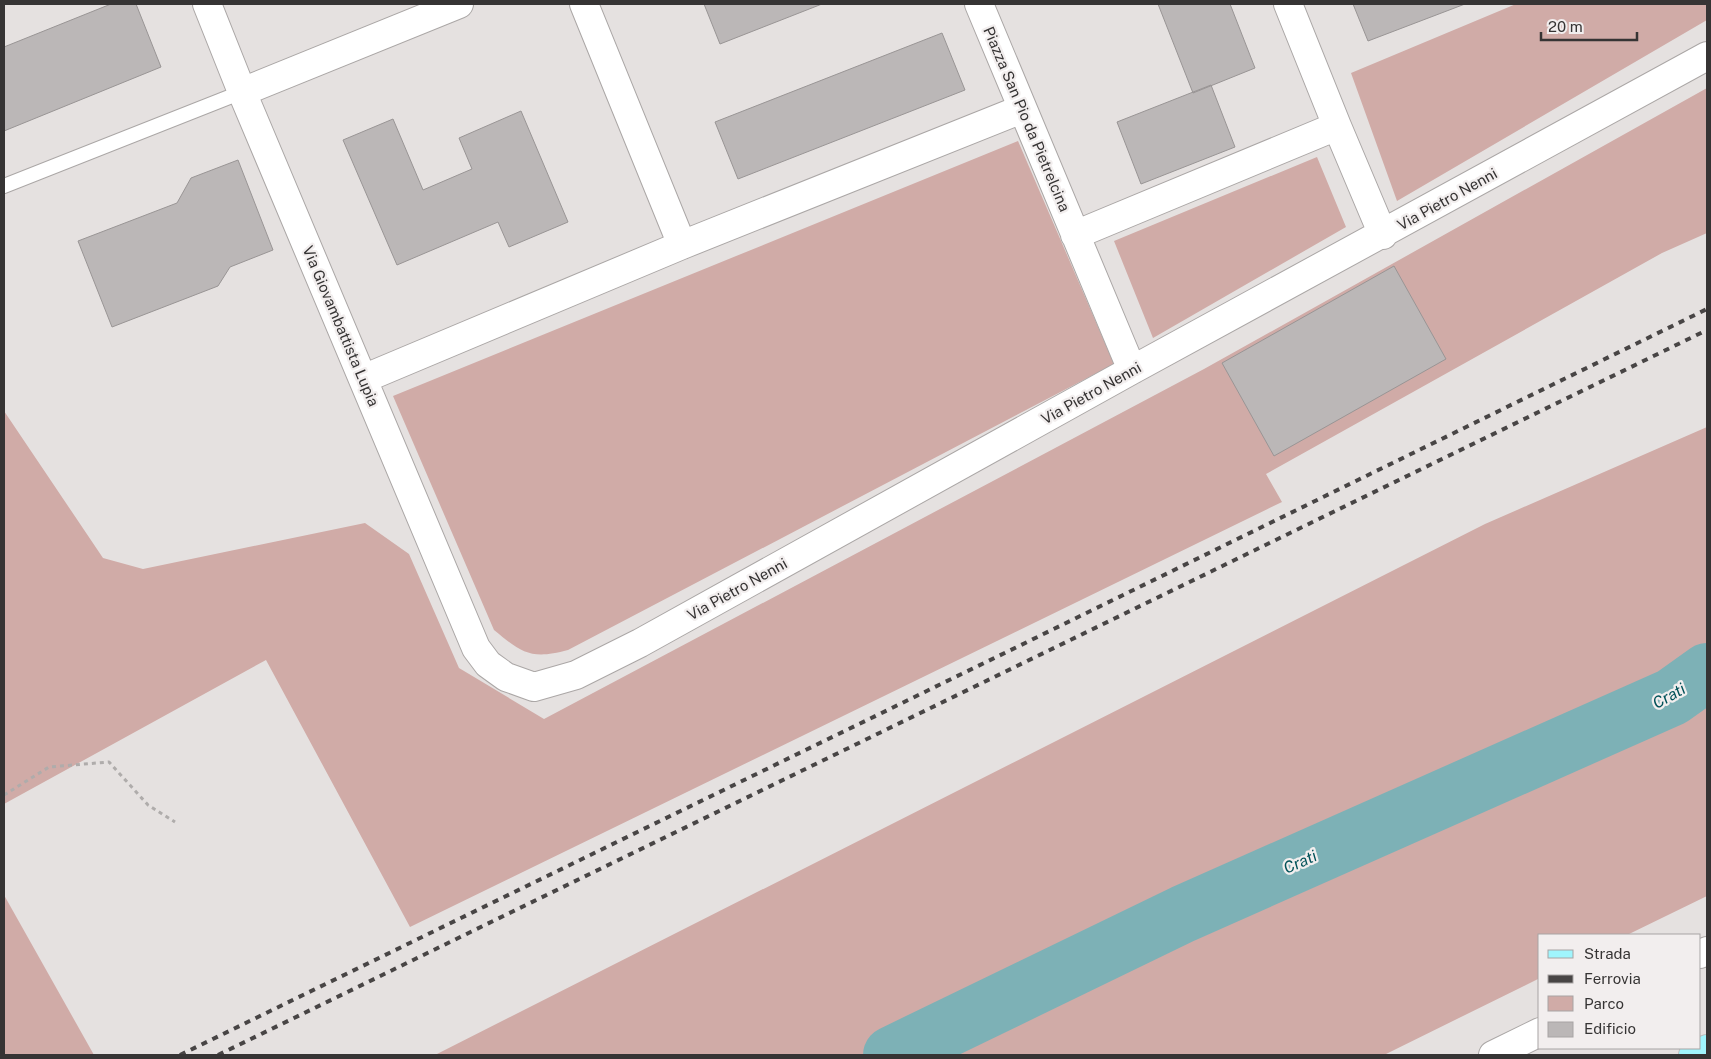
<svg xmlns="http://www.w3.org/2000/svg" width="1711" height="1059" font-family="'Public Sans',sans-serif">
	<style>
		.green { fill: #d0aba7 }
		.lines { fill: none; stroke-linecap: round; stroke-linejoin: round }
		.river { stroke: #7db1b6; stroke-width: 58 }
		.building { fill: #bbb7b7; stroke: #999595 }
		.lane-casing { stroke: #aba7a6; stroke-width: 16 }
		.street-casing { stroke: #aba7a6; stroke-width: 30 }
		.secondary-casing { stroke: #aba7a6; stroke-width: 30 }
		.primary-casing { stroke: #bfbebe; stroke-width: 30 }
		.path { stroke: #afacab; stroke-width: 3; stroke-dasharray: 4 4; stroke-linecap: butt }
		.lane { stroke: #fff; stroke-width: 14 }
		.street { stroke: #fff; stroke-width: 28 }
		.secondary { stroke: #fff; stroke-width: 28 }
		.primary { stroke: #a0f5fd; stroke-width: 28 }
		.rail { stroke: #484545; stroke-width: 4; stroke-dasharray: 6 6; stroke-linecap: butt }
		.labels { text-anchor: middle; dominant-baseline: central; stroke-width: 4.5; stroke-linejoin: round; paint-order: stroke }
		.street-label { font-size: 15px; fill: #363434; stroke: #f2eeee }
		.water-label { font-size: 16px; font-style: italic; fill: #005158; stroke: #f2eeee }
	</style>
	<rect width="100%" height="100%" fill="#e5e1e0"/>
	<path class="green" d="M1516 4H1707V20L1397 201 1351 73Z
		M1707 88V233L1662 253 1266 474 1282 502 410 927 266 660 4 804V411L103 558 143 569 365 523 409 554 459 668 544 719 1204 369Z
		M1018 141 1114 364 568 650C531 660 522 653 494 630L393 396Z
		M1317 157 1346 227 1153 338 1114 241Z
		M1707 427V896L1627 935H1540V978L1384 1055H435L1485 524Z
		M4 895 94 1055H4Z"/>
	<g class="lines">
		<path class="river" d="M892 1055 1183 914 1672 697 1707 672"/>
	</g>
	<path class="building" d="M111 4H136L161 67 4 131V47Z
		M704 4H822L720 44Z
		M1158 4H1230L1255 68 1193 93Z
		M1353 4H1465L1368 41Z
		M942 33 965 90 738 179 715 122Z
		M1211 85 1235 147 1141 184 1117 122Z
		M521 111 568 222 509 247 498 222 397 265 343 140 393 119 423 190 472 169 459 138Z
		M238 160 273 250 230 267 218 286 112 327 78 241 177 203 191 178Z
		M1394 266 1446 359 1274 456 1222 363Z"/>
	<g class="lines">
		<g class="lane-casing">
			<path id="lane" d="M4 186 242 92"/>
		</g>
		<g class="street-casing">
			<path id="street" d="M207 4 242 92 476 648 488 664 506 677 534 687 576 675 640 643 1132 370 1707 56
				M584 4 682 245
				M979 4 1132 370
				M242 92 459 4
				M1337 126 1383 235
				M1075 235 1337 126 1288 4
				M363 379 682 245 1022 109"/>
		</g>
		<g class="secondary-casing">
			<path id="secondary" d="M1700 954 1707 951
				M1493 1055 1540 1032"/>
		</g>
		<g class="primary-casing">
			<path id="primary" d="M1693 1055 1707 1049"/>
		</g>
		<path class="path" d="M4 795 49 767 109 762 148 805 175 822"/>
		<use href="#lane" class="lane"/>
		<use href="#street" class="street"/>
		<use href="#secondary" class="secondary"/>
		<use href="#primary" class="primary"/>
		<path class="rail" d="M180 1055 1019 646 1707 309
			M218 1055 1707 330"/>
	</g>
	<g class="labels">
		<g class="street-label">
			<text transform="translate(1027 119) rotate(67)">Piazza San Pio da Pietrelcina</text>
			<text transform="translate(1447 199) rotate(-29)">Via Pietro Nenni</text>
			<text transform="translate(341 326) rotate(67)">Via Giovambattista Lupia</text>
			<text transform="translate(1091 393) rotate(-29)">Via Pietro Nenni</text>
			<text transform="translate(737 589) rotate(-29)">Via Pietro Nenni</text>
		</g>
		<g class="water-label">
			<text transform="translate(1669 696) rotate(-29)">Crati</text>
			<text transform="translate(1300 862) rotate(-24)">Crati</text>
		</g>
	</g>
	<rect width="1711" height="1059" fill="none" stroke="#363434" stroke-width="10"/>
	<rect x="1538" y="934" width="162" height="115" fill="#f2eeee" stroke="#a7a4a4"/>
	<rect x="1548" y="950" width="25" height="8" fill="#a0f5fd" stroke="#a7a4a4"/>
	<text x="1584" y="959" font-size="15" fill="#363434">Strada</text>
	<rect x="1548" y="975" width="25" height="8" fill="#484545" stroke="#a7a4a4"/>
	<text x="1584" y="984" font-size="15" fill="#363434">Ferrovia</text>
	<rect x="1548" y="996" width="25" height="15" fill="#d0aba7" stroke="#a7a4a4"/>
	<text x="1584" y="1009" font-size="15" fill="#363434">Parco</text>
	<rect x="1548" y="1022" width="25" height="15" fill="#bbb7b7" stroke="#a7a4a4"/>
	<text x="1584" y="1034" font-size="15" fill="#363434">Edificio</text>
	<path d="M1541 32v8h96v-8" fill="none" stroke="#363434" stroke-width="2.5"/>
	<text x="1548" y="32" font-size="15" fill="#363434" stroke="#f2eeee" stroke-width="4" paint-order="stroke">20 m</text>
</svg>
